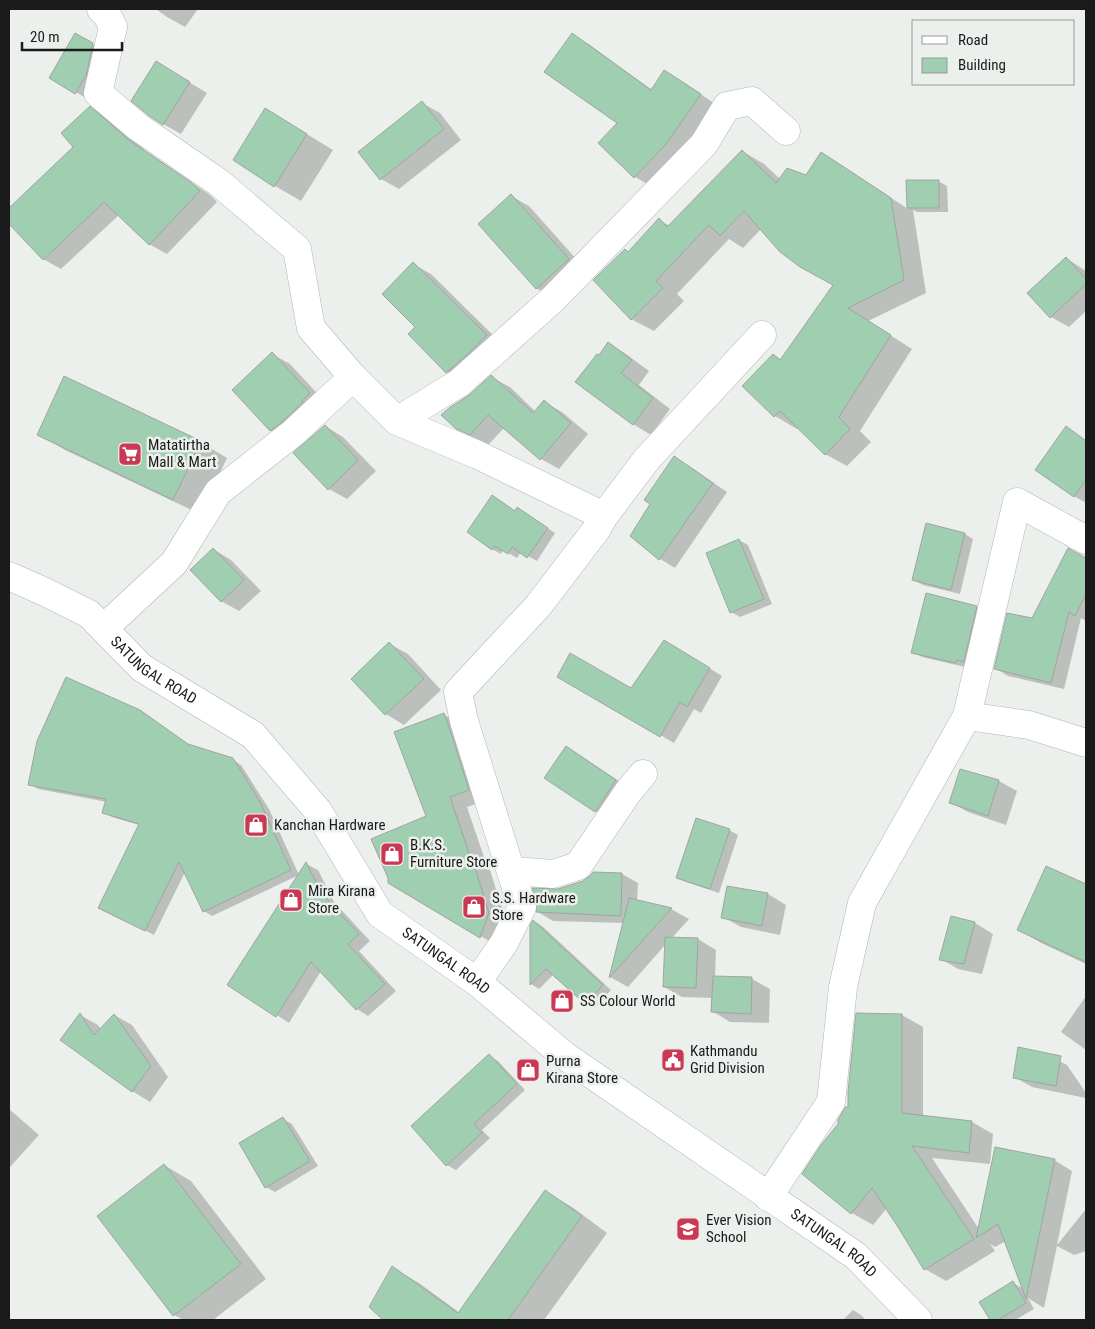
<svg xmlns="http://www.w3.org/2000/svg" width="1095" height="1329" font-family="'Roboto Condensed',sans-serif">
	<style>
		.shadow { fill: #0003 }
		.building { fill: #a0ceb0; stroke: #a1a4a2 }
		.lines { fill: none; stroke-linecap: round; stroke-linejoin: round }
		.street-casing { stroke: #b2b5b3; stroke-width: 29 }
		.street { stroke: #fff; stroke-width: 28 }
		.labels { text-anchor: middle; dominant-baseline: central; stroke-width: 5; stroke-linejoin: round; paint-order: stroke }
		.poi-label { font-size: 15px; fill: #191a19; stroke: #ecf0ed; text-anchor: start }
		.street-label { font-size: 15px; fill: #191a19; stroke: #ecf0ed }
	</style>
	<rect width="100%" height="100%" fill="#ecf0ed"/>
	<path class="shadow" d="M156 9H198L185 27 167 17Z
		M75 34 111 55 94 103 51 77Z
		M572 35 590 45 652 90 665 71 683 82 718 106 653 187 635 177 618 123Z
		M174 73 207 93 181 134 163 124Z
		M422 103 440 113 461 140 399 189 381 179Z
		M90 108 108 118 147 152 210 195 217 202 167 254 149 244 119 215 61 269 43 259 9 222V210L75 147Z
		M266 109 333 150 301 201 275 186Z
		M742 151 764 164 780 179 806 177 821 153 843 166 908 209 907 182 938 181 947 186 948 212H917L913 210 926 293 868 321 912 349 860 431 871 442 847 466 825 454 798 428 797 429 775 416 744 386 774 355 782 360 835 285 761 229 743 248 729 239 677 294 684 301 654 331 631 319 625 250 629 252 659 220 670 226Z
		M511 196 529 206 586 270 554 299 536 288Z
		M1066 258 1086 271V311L1069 327 1051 317Z
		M413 264 431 274 504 346 465 382 447 372 417 327Z
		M608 343 626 354 649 371 639 385 670 409 651 435 633 424 599 356Z
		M272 354 290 364 327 404 288 440 270 430Z
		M491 377 510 387 536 412 544 402 562 412 588 434 559 469 541 459 504 428 489 444 475 439 457 428 470 396Z
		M65 378 200 442 227 458 200 514 65 450 38 434Z
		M325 426 343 437 376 471 347 499 329 489Z
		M1066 428 1086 440V503L1074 496Z
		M674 458 689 466 727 492 675 568 660 559 632 535 651 504Z
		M516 512 526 514 555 533 537 561 521 552 517 558 503 550 501 554 492 549Z
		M965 534 973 539 960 594 923 585 914 580Z
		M739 540 748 545 772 604 740 617 731 612Z
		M213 549 231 560 261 591 239 611 221 601Z
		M1069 550 1086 559V621L1081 618 1064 689 1008 676 995 668 1033 620Z
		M976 607 985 612 965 667 922 657 913 652Z
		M390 644 408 654 441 690 404 725 386 714 353 679Z
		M678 649 722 676 701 713 694 709 674 743 558 676 631 689Z
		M443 714 461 725 486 800 467 807 488 869 490 870 507 924 499 947 392 883 428 816Z
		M190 747 232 759 241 765 269 809 299 875 306 864 318 870 334 902 370 941 359 951 396 991 368 1016 357 1009 321 971 289 1023 229 984 299 875 212 916 204 911 185 872 154 935 99 908 139 825 112 817 104 812 107 802 38 789 30 784Z
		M566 747 584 758 634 791 613 821 595 811Z
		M999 781 1017 791 1006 825 968 812 950 802Z
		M729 830 738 835 719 893 686 882 678 877Z
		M1047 867 1086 886V964L1041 943 1019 930Z
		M622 874 638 883 637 901 671 909 689 919 672 938 698 939 716 950 715 977 752 979 770 989 769 1023 730 1022 712 1011 713 998 682 997 664 987 666 944 628 987 610 977 624 923 553 921 538 912 558 890Z
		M728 887 768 894 786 905 780 935 741 927 723 917Z
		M951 917 975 923 993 934 982 974 958 969 941 959Z
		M534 921 542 926 611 990 595 1008 586 1003 554 974 539 989 531 984 532 925Z
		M1086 996V1050L1061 1032Z
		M80 1015 98 1025 101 1030 114 1015 132 1025 168 1077 150 1102 132 1091Z
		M902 1015 923 1027V1117L972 1122 993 1134 990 1164 932 1158 979 1229 1054 1160 1072 1171 1057 1245 1086 1209V1251L1074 1255 1057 1246 1044 1308 1028 1298 1034 1309 1015 1320H992L981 1302 1013 1283 1024 1289 1006 1241 995 1247 990 1244 995 1251 946 1281 925 1269 887 1208 873 1225 852 1213 839 1124Z
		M1048 1055 1067 1065 1086 1093V1098L1032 1087 1014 1077Z
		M489 1056 498 1061 525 1090 482 1130 490 1138 456 1170 447 1165Z
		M9 1109 39 1135 9 1168Z
		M283 1119 292 1124 318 1166 275 1192 266 1187Z
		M164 1165 191 1181 266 1279 213 1320H184L174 1315Z
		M546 1192 572 1207 607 1233 544 1320H384L371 1307 393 1268 419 1283 460 1313Z
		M853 1310 861 1315 866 1320H843Z"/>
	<path class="building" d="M75 33 93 43 86 76 75 94 49 78Z
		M572 33 651 90 664 70 701 94 666 144 634 178 598 143 617 123 544 72Z
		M156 61 190 82 163 125 148 115 131 101Z
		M422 101 444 129 380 180 358 152Z
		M90 106 129 140 192 183 200 191 149 245 104 202 43 260 9 224V208L73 147 61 133Z
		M265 108 307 134 274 187 233 160Z
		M742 150 776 183 787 168 806 175 821 152 891 198 904 280 848 308 891 335 839 417 850 429 825 455 780 411 774 417 742 386 773 354 780 360 833 285 800 267 780 252 744 211 720 236 709 225 656 281 663 288 631 320 593 280 625 249 628 252 659 218 667 227Z
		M906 180H939V208H907Z
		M511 194 569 259 536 289 478 224Z
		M1066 257 1086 279V284L1050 318 1027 293Z
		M413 262 487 335 469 353 446 373 408 334 415 327 382 294Z
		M608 342 632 360 621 373 653 398 633 425 575 382 597 354 599 355Z
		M272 352 310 393 302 401 303 402 283 421 270 431 232 390Z
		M491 375 533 413 544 400 571 423 540 460 488 415 470 435 456 429 441 415 449 408 469 395Z
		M64 376 201 441 173 500 37 435Z
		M325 425 358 460 328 490 293 453Z
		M1066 426 1086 441V480L1074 497 1035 470Z
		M674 456 713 483 659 560 630 536 650 504 644 500Z
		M492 495 515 511 517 507 548 528 527 558 512 547 508 554 495 546 492 550 467 532Z
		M926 523 965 533 951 590 912 580Z
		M739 539 764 599 730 613 706 553Z
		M213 548 244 580 221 602 190 570Z
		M1068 548 1086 558V594L1075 616 1069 612 1051 683 994 669 1007 613 1032 618Z
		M926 593 977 606 964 662 957 660 956 663 911 653Z
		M664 640 710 668 687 707 680 702 660 737 557 677 570 653 631 688Z
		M389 642 424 679 385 715 351 679Z
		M66 677 140 710 188 744 233 758 260 802 291 870 203 912 179 862 145 931 98 908 139 824 102 813 106 799 28 785 37 741Z
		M444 713 452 736 469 790 450 797 471 859 472 858 489 913 480 938 388 883V878L371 839 426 816 394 732Z
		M566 746 616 780 595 812 544 778Z
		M960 769 999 780 988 816 949 803Z
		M696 818 730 829 710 889 676 878Z
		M306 862 322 894 359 934 348 944 385 984 356 1010 311 962 276 1017 227 985Z
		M1046 866 1086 884V962L1017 930Z
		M593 872 622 873 621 916 536 912 537 902 532 888 558 889 583 881 591 875Z
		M727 886 768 893 762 926 721 918Z
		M629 898 672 908 609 978Z
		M951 916 975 922 964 964 939 960Z
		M533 920 603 985 585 1004 546 969 530 985V925Z
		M665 937 698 938 696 988 663 987Z
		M713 976 752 977 751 1014 711 1012Z
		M80 1013 94 1035 114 1014 151 1066 132 1092 60 1040Z
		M856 1013 902 1014V1113L972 1121 969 1153 912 1146 974 1239 924 1270 898 1227 872 1188 851 1214 802 1174 821 1145 838 1124V1120L845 1107H848V1092Z
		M1018 1047 1061 1056 1056 1086 1013 1078Z
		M489 1054 517 1084 474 1124 482 1133 446 1166 411 1126Z
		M283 1117 310 1161 265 1188 239 1143Z
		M995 1147 1055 1159 1026 1299 998 1224 976 1238Z
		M164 1164 241 1264 173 1316 97 1216Z
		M545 1190 582 1216 508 1320H383L369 1307 392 1266 458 1313Z
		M1013 1281 1026 1303 998 1320H990L979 1302Z"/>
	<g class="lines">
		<g class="street-casing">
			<g id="street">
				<path d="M101 9 107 15 113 27 98 93 138 127 218 182 297 249 311 328 353 377 293 433 218 492 174 563 104 628"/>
				<path d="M353 377 397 421 478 455 604 516"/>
				<path d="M397 421 459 383 553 299 704 144 727 106 752 101 786 131"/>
				<path id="s1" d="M9 576 45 592 89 614 142 668 253 735 318 811 380 914 477 982 565 1056 856 1256 918 1320"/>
				<path d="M967 716 1029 725 1086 743"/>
				<path d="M512 871 553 874 578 866 628 792 643 774"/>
				<path d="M477 982 504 943 522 907 464 721 458 692 538 606 596 530 604 516 647 459 762 335"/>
				<path d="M768 1197 831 1102 843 987 862 903 967 716 1017 502 1086 540"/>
			</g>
		</g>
		<use href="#street" class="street"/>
	</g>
	<defs>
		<g id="supermarket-square" transform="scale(1.25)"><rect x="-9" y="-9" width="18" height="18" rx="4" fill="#c93954" stroke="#ecf0ed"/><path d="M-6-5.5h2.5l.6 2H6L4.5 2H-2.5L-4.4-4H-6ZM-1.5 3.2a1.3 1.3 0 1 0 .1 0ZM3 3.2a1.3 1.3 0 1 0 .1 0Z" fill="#fff"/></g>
		<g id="shop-square" transform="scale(1.25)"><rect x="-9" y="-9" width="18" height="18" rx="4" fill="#c93954" stroke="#ecf0ed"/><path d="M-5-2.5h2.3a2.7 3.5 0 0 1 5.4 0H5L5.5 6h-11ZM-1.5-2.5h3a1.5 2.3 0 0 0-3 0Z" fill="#fff"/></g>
		<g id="civic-square" transform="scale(1.25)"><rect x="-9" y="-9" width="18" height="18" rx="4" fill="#c93954" stroke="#ecf0ed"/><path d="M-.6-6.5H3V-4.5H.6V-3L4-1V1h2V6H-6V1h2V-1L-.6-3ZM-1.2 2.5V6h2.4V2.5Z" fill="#fff"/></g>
		<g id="school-square" transform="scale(1.25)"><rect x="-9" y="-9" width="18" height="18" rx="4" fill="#c93954" stroke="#ecf0ed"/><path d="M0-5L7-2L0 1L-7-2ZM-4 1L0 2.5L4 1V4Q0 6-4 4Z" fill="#fff"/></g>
	</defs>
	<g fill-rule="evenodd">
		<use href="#supermarket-square" x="130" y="454"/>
		<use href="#shop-square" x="256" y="825"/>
		<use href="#shop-square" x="392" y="854"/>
		<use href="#shop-square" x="291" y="900"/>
		<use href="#shop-square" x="474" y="907"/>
		<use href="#shop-square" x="562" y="1001"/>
		<use href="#civic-square" x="673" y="1060"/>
		<use href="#shop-square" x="528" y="1070"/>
		<use href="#school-square" x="688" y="1229"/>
	</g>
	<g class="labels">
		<g class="poi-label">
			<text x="148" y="445">Matatirtha<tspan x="148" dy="17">Mall &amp; Mart</tspan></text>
			<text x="274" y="825">Kanchan Hardware</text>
			<text x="410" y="845">B.K.S.<tspan x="410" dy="17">Furniture Store</tspan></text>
			<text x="308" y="891">Mira Kirana<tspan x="308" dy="17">Store</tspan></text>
			<text x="492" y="898">S.S. Hardware<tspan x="492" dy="17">Store</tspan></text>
			<text x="580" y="1001">SS Colour World</text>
			<text x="690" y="1051">Kathmandu<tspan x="690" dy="17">Grid Division</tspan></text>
			<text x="546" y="1061">Purna<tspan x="546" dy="17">Kirana Store</tspan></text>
			<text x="706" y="1220">Ever Vision<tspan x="706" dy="17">School</tspan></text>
		</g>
		<g class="street-label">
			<text stroke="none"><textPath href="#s1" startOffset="175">SATUNGAL ROAD</textPath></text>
			<text stroke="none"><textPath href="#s1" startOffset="595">SATUNGAL ROAD</textPath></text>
			<text stroke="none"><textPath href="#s1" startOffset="1075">SATUNGAL ROAD</textPath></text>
		</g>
	</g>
	<rect width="1095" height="1329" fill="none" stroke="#191a19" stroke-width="20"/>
	<rect x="912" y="20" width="162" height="65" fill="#ecf0ed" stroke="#989a98"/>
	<rect x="922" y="36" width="25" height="8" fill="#ffffff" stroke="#989a98"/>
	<text x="958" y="45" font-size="15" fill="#191a19">Road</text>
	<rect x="922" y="58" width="25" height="15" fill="#a0ceb0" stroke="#989a98"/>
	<text x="958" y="70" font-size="15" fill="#191a19">Building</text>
	<path d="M22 42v8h100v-8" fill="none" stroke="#191a19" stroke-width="2.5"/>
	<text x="30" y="42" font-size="15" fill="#191a19" stroke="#ecf0ed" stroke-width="4" paint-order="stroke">20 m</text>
</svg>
